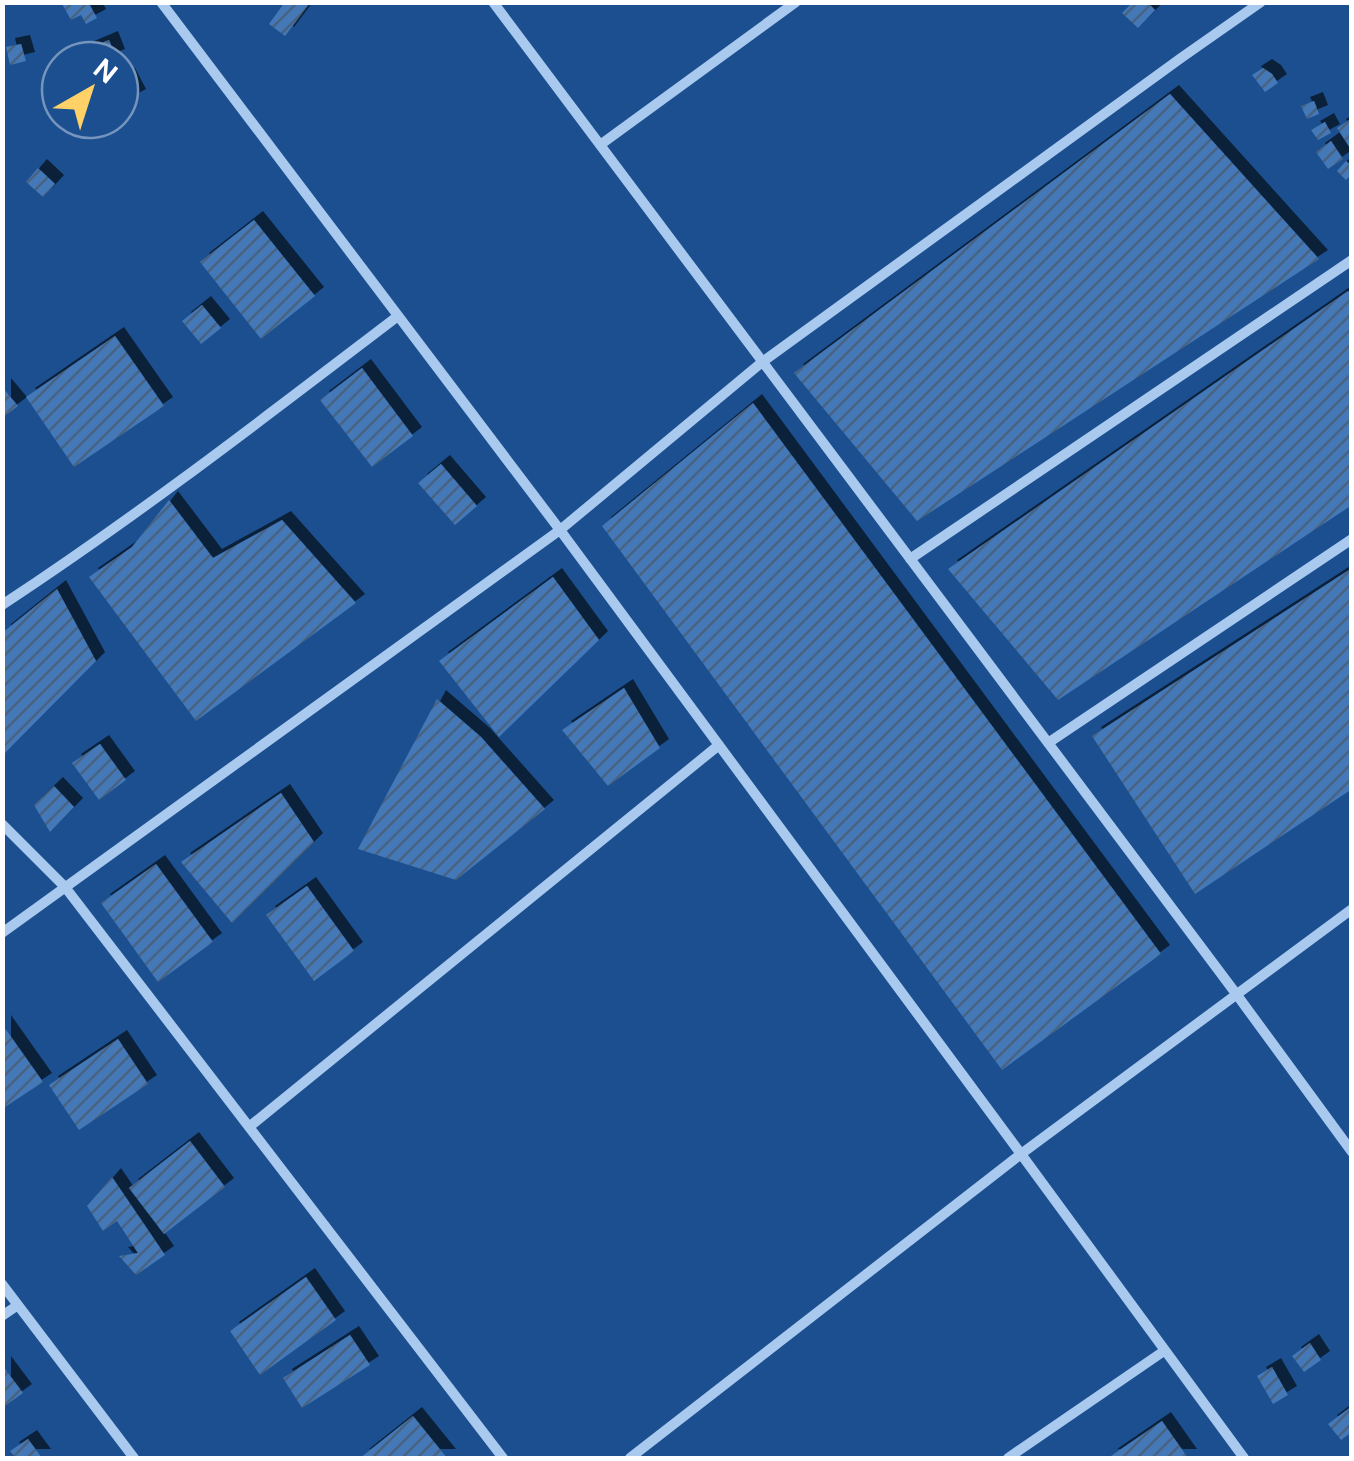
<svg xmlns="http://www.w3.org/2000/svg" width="1354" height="1461" font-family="'DM Sans',sans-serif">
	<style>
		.building { fill: url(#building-hatch); filter: url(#shadow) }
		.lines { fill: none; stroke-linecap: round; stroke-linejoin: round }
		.minor { stroke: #a9c9ee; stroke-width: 10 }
	</style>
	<defs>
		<pattern id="building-hatch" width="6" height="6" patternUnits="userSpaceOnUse" patternTransform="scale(2.5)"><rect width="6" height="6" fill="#4478b7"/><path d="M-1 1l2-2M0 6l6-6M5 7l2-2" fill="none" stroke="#486282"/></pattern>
		<filter id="shadow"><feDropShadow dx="9" dy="-9" stdDeviation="0" flood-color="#0009"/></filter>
	</defs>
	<rect width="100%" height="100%" fill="#1b4f8f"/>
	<path class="building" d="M61 2H88L97 18 86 24 81 15 71 20Z
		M285 2 309 4 285 36 269 24Z
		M1133 2H1147L1155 10 1138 28 1122 13Z
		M109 40 116 58 111 60H87L83 51Z
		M21 44 26 61 10 65 6 47Z
		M1263 68 1272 74 1278 83 1265 92 1252 75Z
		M126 77 137 98 120 107V81Z
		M1170 94 1319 259 917 521 794 373Z
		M1314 101 1319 114 1307 119 1301 106Z
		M1352 118V151L1337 128Z
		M1325 122 1331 133 1318 140 1311 130Z
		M1331 141 1343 159 1328 169 1316 152Z
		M1346 161 1352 166V174L1346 180 1337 171Z
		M38 168 55 184 43 197 26 182Z
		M254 220 315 296 261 339 200 262Z
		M1348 291 1352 295V505L1058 700 948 569Z
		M202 305 221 328 201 344 182 321Z
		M115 336 164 406 74 467 26 397Z
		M362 368 413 436 372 467 320 400Z
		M2 387 18 406 2 418Z
		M753 403 1161 954 1002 1070 602 526Z
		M441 464 477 506 455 525 418 483Z
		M169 500 213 558 282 520 356 603 196 721 89 577 132 547Z
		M1352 568V789L1195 894 1092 736Z
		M553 577 599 640 499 737 439 661Z
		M57 589 96 661 2 756V633Z
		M624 688 660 748 608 786 562 730Z
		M437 699 481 737 545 809 456 880 358 849Z
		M100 744 126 780 99 800 72 763Z
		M54 786 74 807 50 832 34 805Z
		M281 793 314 842 232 923 181 862Z
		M156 864 213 942 158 982 101 903Z
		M307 886 354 951 314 981 266 915Z
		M2 1024 43 1082 2 1109Z
		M118 1039 148 1084 79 1130 49 1085Z
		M190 1141 225 1187 164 1234 129 1188Z
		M112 1177 165 1255 136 1275 119 1256 138 1253 117 1221 103 1231 87 1206Z
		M306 1277 336 1320 260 1375 230 1331Z
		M350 1335 370 1365 302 1408 283 1378Z
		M1310 1343 1321 1360 1304 1372 1292 1356Z
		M2 1365 23 1393 2 1408Z
		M1272 1367 1288 1395 1273 1404 1257 1376Z
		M1352 1406V1432L1341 1440 1328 1424Z
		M413 1416 447 1458H360Z
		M1162 1421 1188 1458H1108Z
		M28 1439 42 1458H16L10 1451Z"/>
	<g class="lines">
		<path class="minor" d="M161 2 560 530 1021 1154 630 1458
			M493 2 1237 995 1352 1152
			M600 145 796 2
			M910 559 1352 260
			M2 605C139 515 268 415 398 316
			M1048 743 1352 539
			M2 824 65 887 503 1458
			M2 933 560 530 761 363 1181 58 1261 2
			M249 1127 719 745
			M2 1284 134 1458
			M2 1316 18 1305
			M1008 1458 1164 1351
			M1244 1458 1021 1154 1352 909"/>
	</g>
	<rect width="1354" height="1461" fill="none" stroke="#ffffff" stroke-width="10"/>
	<g transform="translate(90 90) rotate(39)"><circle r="48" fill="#1b4f8f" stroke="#7695bc" stroke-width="2.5"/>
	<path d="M0-8L18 38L0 25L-18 38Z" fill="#ffd166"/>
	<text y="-15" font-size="28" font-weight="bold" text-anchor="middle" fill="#ffffff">N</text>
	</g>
</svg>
